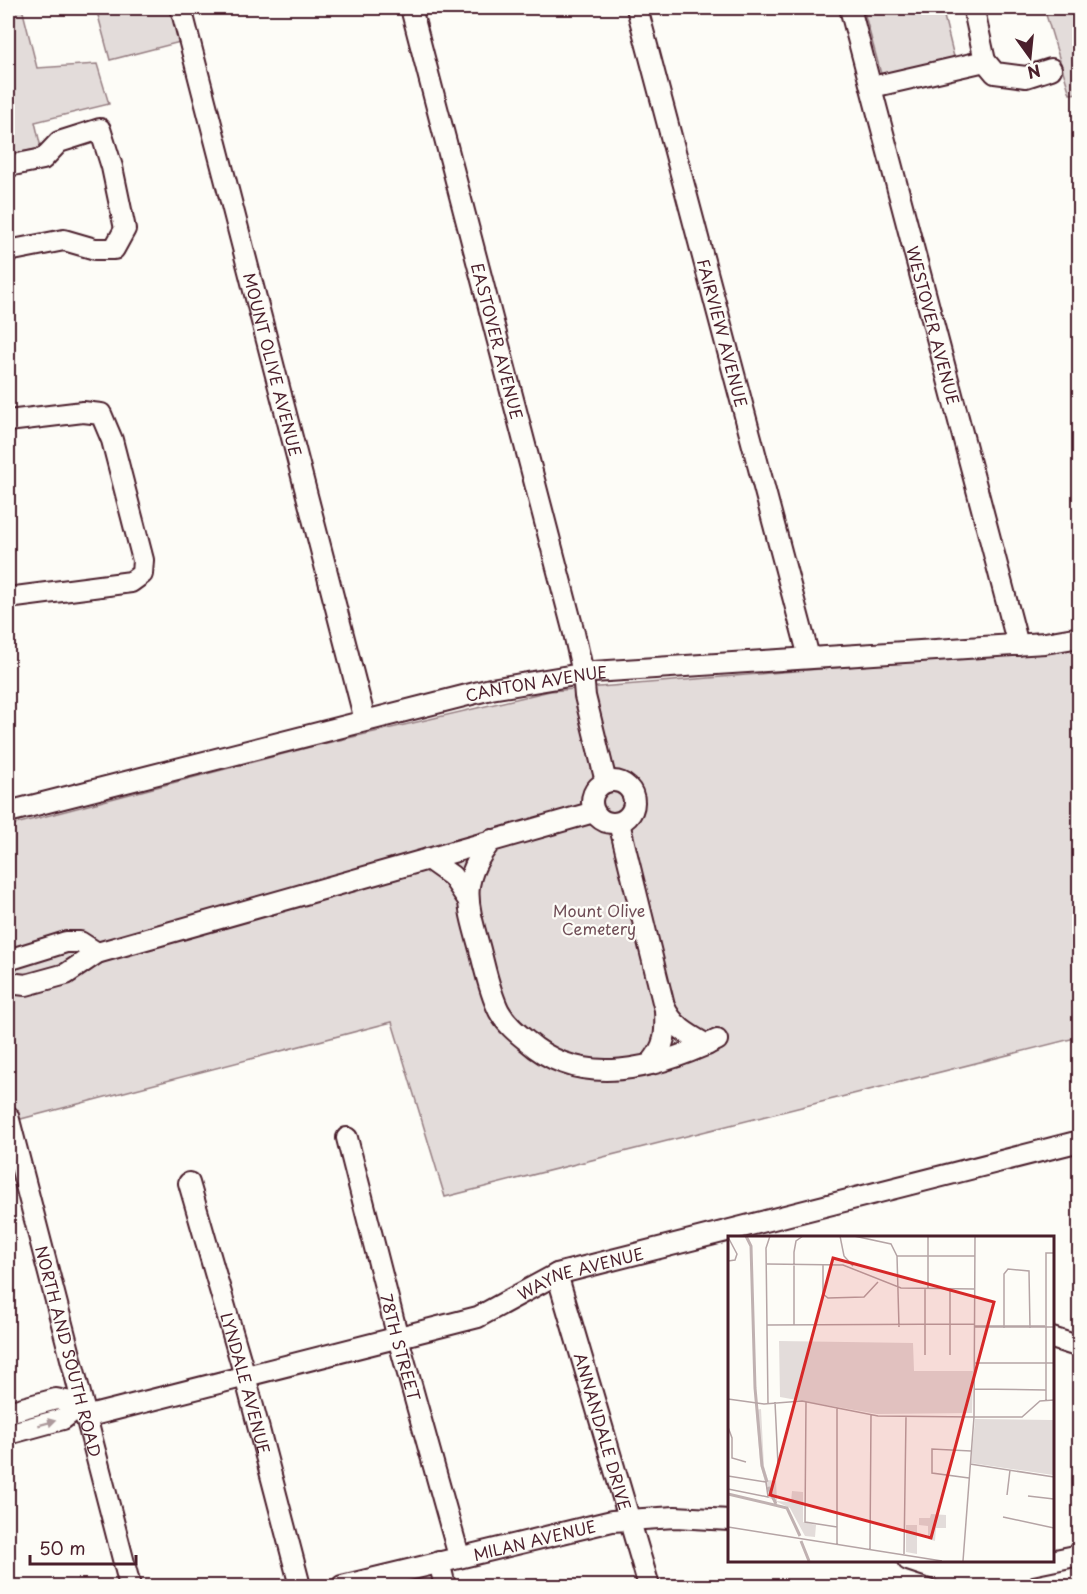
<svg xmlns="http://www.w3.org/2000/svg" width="1087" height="1594" font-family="'Playpen Sans',sans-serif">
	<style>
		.green { fill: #e3dcda; stroke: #967e82; stroke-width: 1.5 }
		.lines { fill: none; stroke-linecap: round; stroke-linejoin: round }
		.stream { stroke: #91777b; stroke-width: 4.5 }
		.minor-casing { stroke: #4a1f2b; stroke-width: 24 }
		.minor { stroke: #fdfcf7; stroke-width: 20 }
		.oneway { fill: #ac999b }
		.labels { text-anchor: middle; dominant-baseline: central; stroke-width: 4.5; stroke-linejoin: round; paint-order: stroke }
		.street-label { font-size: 16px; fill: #4a1f2b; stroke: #fdfcf7 }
		.park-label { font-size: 16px; fill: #704e57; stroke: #fdfcf7 }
		.inset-river { fill: none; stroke: #c0b1b1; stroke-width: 3 }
		.inset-road { fill: none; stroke: #b5a4a5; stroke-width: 1.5 }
		.view { fill: #d62828; fill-opacity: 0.15; stroke: #d62828; stroke-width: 3 }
		.inset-edge { fill: none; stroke: #4a1f2b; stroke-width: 3 }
	</style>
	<rect width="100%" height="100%" fill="#fdfcf7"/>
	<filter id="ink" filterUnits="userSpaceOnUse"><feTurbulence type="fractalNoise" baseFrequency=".0167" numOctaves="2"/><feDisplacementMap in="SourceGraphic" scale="12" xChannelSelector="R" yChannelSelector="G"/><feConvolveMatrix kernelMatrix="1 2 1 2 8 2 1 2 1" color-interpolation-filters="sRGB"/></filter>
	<g filter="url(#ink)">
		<path class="green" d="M8 8H22L37 68 97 64 109 104 35 122 41 148 8 155Z
			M96 8H170L180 42 110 60Z
			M863 8H942L954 57 888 75 881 74Z
			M1044 8H1079V93L1070 94Z
			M1079 648V1037L445 1197 392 1022 17 1120 8 1081V826L314 746 550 691Z"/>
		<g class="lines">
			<path class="stream" d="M1079 8H1080"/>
			<g class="minor-casing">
				<g id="minor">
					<path id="s1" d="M181 8 365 720"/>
					<path id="s2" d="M411 8 574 633 583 673 585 696 606 782"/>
					<path id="s3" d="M637 8 809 657"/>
					<path id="s4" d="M850 8 1018 645"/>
					<path d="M985 61 995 73 1026 77 1051 69"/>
					<path d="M872 87 985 61 975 15"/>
					<path d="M8 166 43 159 59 142 100 129 112 167 125 229 114 249H95L64 240 8 251"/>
					<path d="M8 421 83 412 101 414 112 440 143 560 142 574 131 582 8 598"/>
					<circle cx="613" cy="802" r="21"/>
					<path id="s5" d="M8 812 491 689 593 672 1045 643 1080 637"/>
					<path d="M619 823 664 1006C672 1026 689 1035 707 1045"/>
					<path d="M492 840C460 879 466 900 479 946 485 968 489 991 499 1011 506 1024 517 1033 527 1041 582 1090 657 1068 717 1040"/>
					<path d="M428 859 452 876 467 898"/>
					<path d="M8 960 66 942H80L97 953"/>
					<path d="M8 983 26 985 66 974 97 953 594 812"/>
					<path d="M650 1064C666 1046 666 1033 665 1009"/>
					<path id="s6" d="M8 1116 130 1586"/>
					<path id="s7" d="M347 1138 398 1338 459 1556"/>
					<path id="s8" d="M189 1183 245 1376 300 1586"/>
					<path id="s9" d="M557 1274 649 1586"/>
					<path d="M1052 1338 1080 1347"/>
					<path d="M8 1412 56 1399 82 1404"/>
					<path id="s10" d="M85 1417 478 1317 557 1274 1080 1141"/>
					<path d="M8 1434 63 1419 82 1404"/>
					<path d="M908 1560 947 1573 1012 1569 1080 1555"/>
					<path d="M439 1562 445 1586"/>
					<path id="s11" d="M342 1586 612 1521 675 1517 730 1520"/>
					<path d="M1016 1586 1023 1567"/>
				</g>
			</g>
			<use href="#minor" class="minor"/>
		</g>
		<defs><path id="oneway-solid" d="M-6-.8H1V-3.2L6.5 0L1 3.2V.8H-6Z" transform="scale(1.5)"/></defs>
		<use class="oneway" href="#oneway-solid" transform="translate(47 1423) rotate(-15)"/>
	</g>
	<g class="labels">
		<g class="street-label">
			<text stroke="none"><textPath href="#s4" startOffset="328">WESTOVER AVENUE</textPath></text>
			<text stroke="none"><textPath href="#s3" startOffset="336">FAIRVIEW AVENUE</textPath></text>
			<text stroke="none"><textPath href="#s2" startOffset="344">EASTOVER AVENUE</textPath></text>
			<text stroke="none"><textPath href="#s1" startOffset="368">MOUNT OLIVE AVENUE</textPath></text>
			<text stroke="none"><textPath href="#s5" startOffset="544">CANTON AVENUE</textPath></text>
			<text stroke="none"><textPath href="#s10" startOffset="518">WAYNE AVENUE</textPath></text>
			<text stroke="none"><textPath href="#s7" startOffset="216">78TH STREET</textPath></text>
			<text stroke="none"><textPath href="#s6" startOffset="243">NORTH AND SOUTH ROAD</textPath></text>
			<text stroke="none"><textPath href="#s8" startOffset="208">LYNDALE AVENUE</textPath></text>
			<text stroke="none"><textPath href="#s9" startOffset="164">ANNANDALE DRIVE</textPath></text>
			<text stroke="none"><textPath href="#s11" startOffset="198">MILAN AVENUE</textPath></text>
		</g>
		<g class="park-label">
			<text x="599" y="910">Mount Olive<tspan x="599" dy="18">Cemetery</tspan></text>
		</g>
	</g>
	<g transform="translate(728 1236)">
		<rect width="326" height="326" fill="#fdfcf7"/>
		<path d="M51 105 185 107 186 135H245L244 177 149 178 52 161ZM33 173 36 230 40 244 48 245 49 265 63 266 64 255 75 256V286L88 289 87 301 77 300 62 272 41 262 32 227 28 174ZM247 183 325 184V239L243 227ZM203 278 218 279V292H208L207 305 200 303V290L191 289V282H202ZM178 289H189V318L178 316Z" fill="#e3dcda"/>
		<path class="inset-river" d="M18 0 23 10 27 152 34 230 39 246M40 251 48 268M0 258 59 272 72 300M73 305 81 325"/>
		<path class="inset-road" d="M112 0 116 20 125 30M126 0 163 8 169 20H247M0 1 9 18 7 24 0 25M169 20 171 91M39 28 115 29 173 52 247 53M95 28V58L100 62 136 61 150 46M197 53V119M200 53V0M222 53V119M39 89 247 88M66 89V16L68 5 75 0M247 90H317M247 91H326M276 92V38L280 33 301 35 302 92M246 127H326M246 153 318 154M0 163 36 168 74 165 150 180 246 181H294L312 165 326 164M318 164V17H326M47 166 50 229M78 166 77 286 109 291M40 168 38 12 42 0M0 191 4 202V222L18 226M242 228 326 241M0 240 38 246 40 261 0 253M241 242 204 237V213L243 215M279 259 282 234M300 260 326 263M275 281 326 292M0 291 214 325M109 308V172M142 313 143 179M176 318 178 181M235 325 246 181 247 0"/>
		<path class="view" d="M105 22 266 66 203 302 42 259Z"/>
		<rect width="326" height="326" class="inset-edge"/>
	</g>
	<rect width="1087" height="1594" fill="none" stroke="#fdfcf7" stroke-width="30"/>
	<rect x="15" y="15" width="1057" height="1564" fill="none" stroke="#4a1f2b" stroke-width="2" filter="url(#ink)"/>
	<g transform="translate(1030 57) rotate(165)" stroke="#fdfcf7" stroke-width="4.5" paint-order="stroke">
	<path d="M0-4.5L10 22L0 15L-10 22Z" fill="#4a1f2b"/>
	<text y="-9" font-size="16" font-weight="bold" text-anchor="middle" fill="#4a1f2b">N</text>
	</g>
	<path d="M30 1555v9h106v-9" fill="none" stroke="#4a1f2b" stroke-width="3"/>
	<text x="39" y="1555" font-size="18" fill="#4a1f2b" stroke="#fdfcf7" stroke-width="4.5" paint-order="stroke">50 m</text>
</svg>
